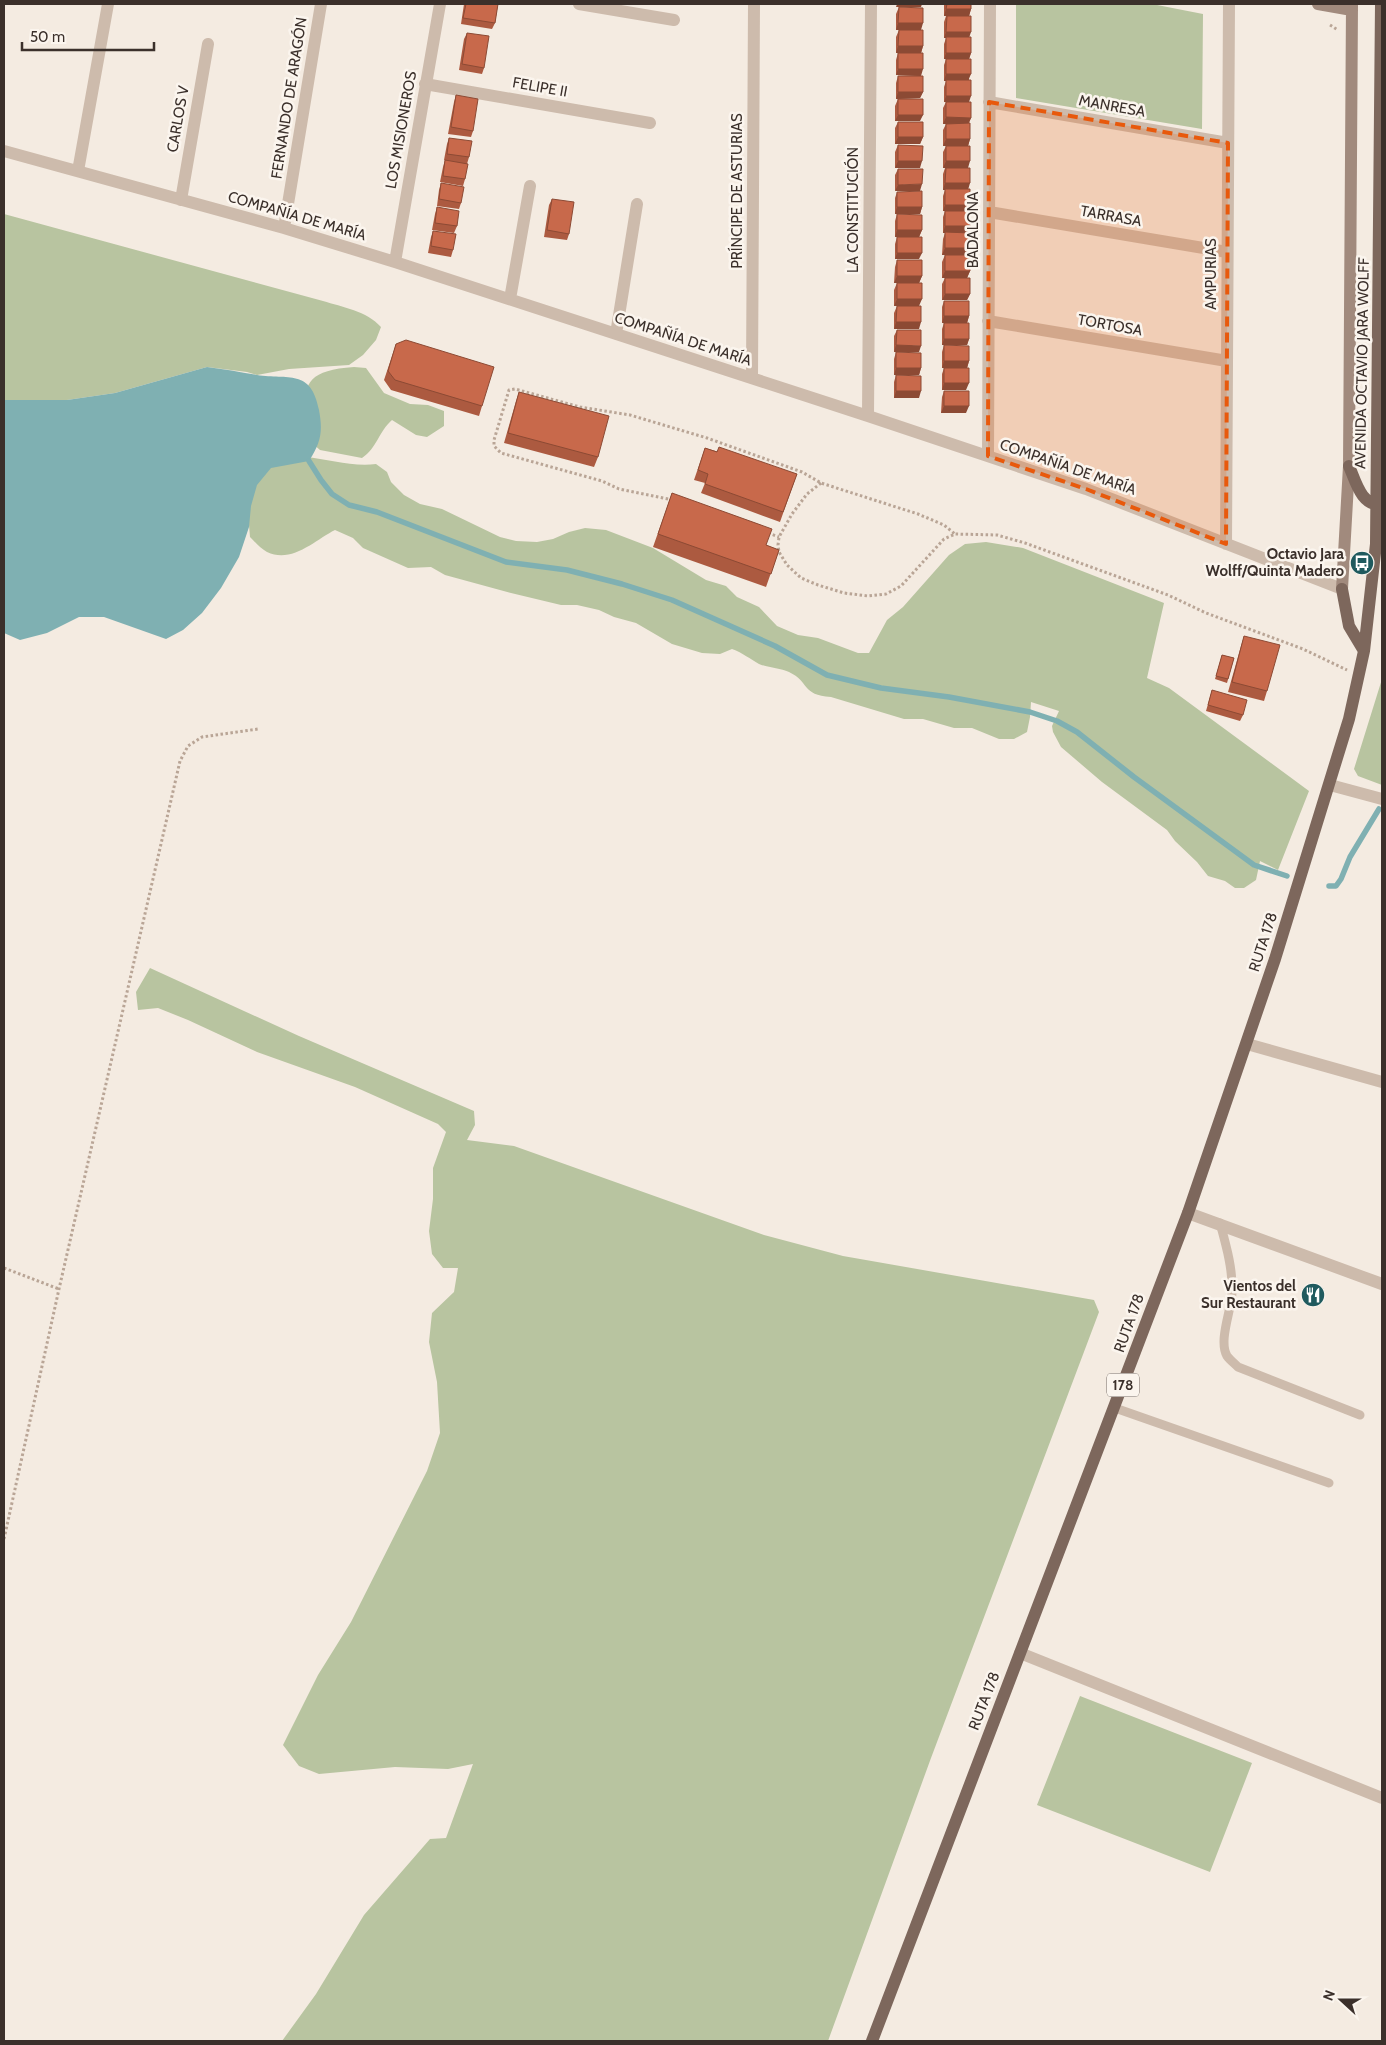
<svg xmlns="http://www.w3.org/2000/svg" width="1386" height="2045" font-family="Cabin,sans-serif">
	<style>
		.green { fill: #b8c4a0 }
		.water { fill: #7fb0b2 }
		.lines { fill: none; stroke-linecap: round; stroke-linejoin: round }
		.stream { stroke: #7fb0b2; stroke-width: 5.5 }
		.path { stroke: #b9a596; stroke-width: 3; stroke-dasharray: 2.5 2.5; stroke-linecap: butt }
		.lane { stroke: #cdbbac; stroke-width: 9 }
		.street { stroke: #cdbbac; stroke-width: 12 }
		.secondary { stroke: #a18a7d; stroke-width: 12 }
		.primary { stroke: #7d675c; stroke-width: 12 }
		.wall { fill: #ac5a40 }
		.shaded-wall { fill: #8c4a34 }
		.building { fill: #c8694b; stroke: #8c4a34 }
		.marked { fill: #e8590c; fill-opacity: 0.2; stroke: #e8590c; stroke-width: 4; stroke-dasharray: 10 6; stroke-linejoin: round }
		.labels { text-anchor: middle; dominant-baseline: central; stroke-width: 5; stroke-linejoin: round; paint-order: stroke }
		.shield { fill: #fbf5ee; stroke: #756b66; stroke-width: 1 }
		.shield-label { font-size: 14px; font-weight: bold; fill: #3b302b }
		.street-label { font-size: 15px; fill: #3b302b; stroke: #fbf5ee }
		.poi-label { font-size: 15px; font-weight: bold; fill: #3b302b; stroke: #fbf5ee; text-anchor: end }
	</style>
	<rect width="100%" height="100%" fill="#f4ebe1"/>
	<path class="green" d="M1016 4H1152L1203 14 1202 129 1016 98Z
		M4 214 323 301C342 307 367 311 381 327L376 340 363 355 349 365 289 369 257 375 247 372 207 367 115 393 67 400H4Z
		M354 367 366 368 384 393 410 404 428 405 444 411V426L427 437 416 435 392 420C379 431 377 448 362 458L320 450 305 437C305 390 297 371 354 367Z
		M305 457C329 459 352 467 376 464L387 472 391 482 404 495 420 504 442 509 500 537 516 541 537 542 553 539 569 532 585 528 606 530 653 548 706 580 726 586 737 597 759 607 777 626 798 635 818 638 858 653H869L887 620 903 607 949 555 965 544 986 542 1023 548 1164 603 1147 678 1169 688 1309 791 1278 870 1260 861 1256 880 1244 888H1235L1225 881 1208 876 1197 862 1175 841 1167 830 1102 782 1061 747 1053 732 1052 726 1059 711 1031 702 1030 717 1027 732 1014 739H999L972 728H954L923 719H904L831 697C801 695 810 682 789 672 780 668 769 668 759 664 750 659 743 653 732 649L720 654 702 653 672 644 636 623 614 617 599 610 577 605H561L511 593 445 575 431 567 408 568 363 548 353 538 335 530C315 540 292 564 267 552 261 549 255 542 250 537L247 501 252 466Z
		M1382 679V785L1358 776 1354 769Z
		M150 968 299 1036 474 1111 475 1125 467 1140 514 1146 764 1235 843 1256 1094 1300 1099 1312 931 1758 828 2041H282L316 1994 364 1915 430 1839 446 1838 473 1764 448 1769 395 1767 319 1774 299 1766 283 1745 318 1675 351 1622 427 1471 440 1433 437 1382 429 1342 432 1313 454 1292 458 1268H443L432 1254 429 1231 433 1199V1168L446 1132 438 1124 355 1087 257 1052 188 1020 158 1008 138 1010 136 992Z
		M1080 1696 1252 1763 1210 1872 1037 1805Z"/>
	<path class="water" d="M207 367C224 369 240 372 257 375 288 380 311 368 319 410 323 432 321 442 309 461L271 468 257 485 251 506 249 527 239 557 221 588 202 613 183 630 166 639 104 617H79L47 633 20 640 4 633V400H67L115 393Z"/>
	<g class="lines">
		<path class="stream" d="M309 461 321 480 332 494 349 505 377 512 506 562 567 570 622 584 672 600 775 646 827 675 881 688 949 697 1030 712 1057 721 1077 732 1134 777 1254 865 1287 876
			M1329 886H1336L1341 879 1350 857 1379 809"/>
		<path class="path" d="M1330 25 1338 30
			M821 483 807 494 792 514 779 537 778 545 779 552 787 565 801 578 818 585 844 593 868 596 886 594 901 586 944 539 955 534 997 535 1025 543 1168 595 1206 613 1303 649 1347 670
			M673 500 619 489 602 481 501 453 494 446V440L509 390 515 389 580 407 630 415 707 438 802 472 821 483 918 514 944 525 955 534
			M768 533 779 537
			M4 1268 59 1289
			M4 1539 59 1289 180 761 188 746 202 737 258 729"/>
		<path class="lane" d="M1220 1223C1226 1245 1233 1269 1232 1292 1232 1309 1218 1340 1227 1356 1230 1360 1235 1364 1238 1367L1360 1415
			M1115 1408 1329 1483"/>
		<path class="street" d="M579 4 674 20
			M425 84 650 123
			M989 102 1228 143
			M4 151 284 228 395 262 868 416 1086 489 1342 589
			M78 171 108 4
			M181 200 208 44
			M989 212 1227 252
			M284 228 321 4
			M395 262 440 4
			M510 299 530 186
			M988 321 1227 361
			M616 334 637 204
			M752 378 754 4
			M868 416 871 4
			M988 456 990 4
			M1226 544 1229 4
			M1330 785 1382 799
			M1247 1044 1382 1082
			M1188 1213 1382 1284
			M1020 1653 1382 1798"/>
		<path class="secondary" d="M1318 4 1352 10
			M1342 589 1349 466 1352 4"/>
		<path class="primary" d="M1349 466C1356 482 1361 506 1382 505
			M1342 589 1349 626 1364 651
			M872 2041 1188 1213 1275 959 1349 719 1364 651 1376 544 1381 4"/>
	</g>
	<path class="wall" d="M464 4H498L495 23 492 29 461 24Z
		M944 4H971V9L969 16V37L971 53 969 59V102L971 118 969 123 970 139 968 146V233L970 248 968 255H942L943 239 945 233H943V217L945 211H943V196L945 190H943V174L945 168H943V152L946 146H943V130L946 124H943V108L946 102H944V87L946 81H944V65L946 59H944V44L946 38H944V22L946 16H944Z
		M899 7 921 30H896V14Z
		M899 30 923 46 921 53H896V37Z
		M467 33 484 68 482 74 459 70 464 39Z
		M898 53 921 76 896 75V60Z
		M898 76 923 92 920 98 896 99V83Z
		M456 95 473 131 471 137 448 134 454 102Z
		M898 99 920 121H895V106Z
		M898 122 923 137 920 144H895V128Z
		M449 138 469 157 467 164 465 179 463 186 440 182 443 167 445 160H444L447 144Z
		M898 145 920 168H895V152Z
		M898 169H923L895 191V175Z
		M441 183 461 203 459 209 437 206 439 190Z
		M897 192 922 207 920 214H895V198Z
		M552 199 569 234 567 240 544 237 549 205Z
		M437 207 457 226 454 233 432 230 435 214Z
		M897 214 922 230 919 237H895V221Z
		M433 231 453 250 451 257 428 253 431 237Z
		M897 237 919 259H895V244Z
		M945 255 970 271 967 278H942V262Z
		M897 260 922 276 919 283H894L895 267Z
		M945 278 970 294 967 300H942V284Z
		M897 283 919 306H894V290Z
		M944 301 969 316 967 323 969 339 967 345H942V329L944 323H942V307Z
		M897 306 919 329H894V313Z
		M897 330 919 352H894V336Z
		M396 344 482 406 479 416 391 390 384 380Z
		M944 345 969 361 967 368 966 390H942V374L944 368H942V352Z
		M896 352 921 368 919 375H894V359Z
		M896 375 919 398H894V382Z
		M944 391 966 413H941L942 397Z
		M519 392 598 457 594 467 504 443 516 401Z
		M705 448 797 474 780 522 701 493 705 483 694 480Z
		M672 493 766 545 779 550 766 587 653 547Z
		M1244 636 1267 691 1264 701 1228 692 1241 646Z
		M1222 655 1234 658 1227 683 1215 679Z
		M1212 690 1243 715 1240 721 1206 711Z"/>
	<path class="shaded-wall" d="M897 4H922L921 7H896Z
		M946 9H971L969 16H944Z
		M898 23H923L921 30H896Z
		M946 32H971L969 38H944Z
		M898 46H923L921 53H896Z
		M946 53H971L969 59H944Z
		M898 69H923L921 76 896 75Z
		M946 74H971L968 81H944Z
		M898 92H923L920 98 896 99Z
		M946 96H971L969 102H944Z
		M898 115H923L920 121H895Z
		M946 117 971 118 968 124H943Z
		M898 137H923L920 144H895Z
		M946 139H970L968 146H943Z
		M898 161H922L920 168H895Z
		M946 161H970L968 168H943Z
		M945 183H970L968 190H943Z
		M922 184 920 191H895L898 185Z
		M945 205H970L968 212 943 211Z
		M897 207H922L920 214H895Z
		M945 226H970L967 233H943Z
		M897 230H922L919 237H895Z
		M945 248H970L968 255H942Z
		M897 253H922L919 259H895Z
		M945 271H970L967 278H942Z
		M897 276H922L919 283H894Z
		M945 294H970L967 300H942Z
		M897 299H922L919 306H894Z
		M944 316H969L967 323H942Z
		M896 322H921L919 329H894Z
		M944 339H969L967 345H942Z
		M896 345 921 346 919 352H894Z
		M944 361H969L967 368H942Z
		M896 368H921L919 375H894Z
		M944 383H969L966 390H942Z
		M896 391H921L919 398H894Z
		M944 406H969L966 413H941Z"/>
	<path class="building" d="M466 4H498L495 23 463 18Z
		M947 4H971V9H946Z
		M899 7 923 8V23H898Z
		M947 16H971V32H946Z
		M899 30H923V46H898Z
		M467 33 489 36 484 68 462 64Z
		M946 37H971V53H946Z
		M898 53H923V69H898Z
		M946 59H971V74H946Z
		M898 76H923V92H898Z
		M946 80H971V96H946Z
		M456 95 478 99 473 131 451 127Z
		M898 99H923V115H898Z
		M946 102H971V118L946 117Z
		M898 122H923V137H898Z
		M970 123V139H946V124Z
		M449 138 472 141 469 157 447 154Z
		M898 145 923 146 922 161H898Z
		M946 146H970V161H946Z
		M445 160 468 164 465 179 443 176Z
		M946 168H970V183H945Z
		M898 169H923L922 184 898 185Z
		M441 183 464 187 461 203 439 199Z
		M945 189H970V205H945Z
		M922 191V207H897V192Z
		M552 199 574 202 569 234 547 230Z
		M437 207 459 211 457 226 435 223Z
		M945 211H970V226H945Z
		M897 214 922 215V230H897Z
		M433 231 456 234 453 250 431 246Z
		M945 232 970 233V248H945Z
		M897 237H922V253H897Z
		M945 255H970V271H945Z
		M897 260H922V276H897Z
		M945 278H970V294H945Z
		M897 283H922V299H897Z
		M944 301H969V316H944Z
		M897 306H921V322H896Z
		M944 323H969V339H944Z
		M897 330H921V346L896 345Z
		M406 340 494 367 482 406 395 380 388 371 396 344Z
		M944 345 969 346V361H944Z
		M896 352 921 353V368H896Z
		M944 368H969V383H944Z
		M896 375 921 376V391H896Z
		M944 391H969V406H944Z
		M519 392 609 416 598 457 508 433Z
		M719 447 797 474 783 512 705 484 708 474 698 470 705 448 717 452Z
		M672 493 772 529 766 545 779 550 771 574 658 534Z
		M1244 636 1280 645 1267 691 1232 682Z
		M1222 655 1234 658 1228 679 1216 676Z
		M1212 690 1247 700 1243 715 1208 705Z"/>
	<path class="marked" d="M989 102 1228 143 1226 544 1086 489 988 456Z"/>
	<defs>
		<g id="bus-disc" transform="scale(1.25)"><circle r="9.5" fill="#1f5a5e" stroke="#fbf5ee"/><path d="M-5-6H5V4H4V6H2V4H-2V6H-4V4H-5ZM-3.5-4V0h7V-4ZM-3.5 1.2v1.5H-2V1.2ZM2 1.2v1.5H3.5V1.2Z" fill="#fff"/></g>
		<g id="restaurant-disc" transform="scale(1.25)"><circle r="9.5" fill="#1f5a5e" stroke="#fbf5ee"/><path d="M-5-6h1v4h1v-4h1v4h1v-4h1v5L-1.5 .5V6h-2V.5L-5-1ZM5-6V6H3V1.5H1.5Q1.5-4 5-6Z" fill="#fff"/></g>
	</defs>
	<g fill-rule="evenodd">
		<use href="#bus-disc" x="1362" y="563"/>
		<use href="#restaurant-disc" x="1313" y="1295"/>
	</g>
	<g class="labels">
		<rect class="shield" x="1107" y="1373.5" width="32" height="23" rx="4"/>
		<g class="shield-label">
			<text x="1123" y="1385">178</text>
		</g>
		<g class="street-label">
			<text transform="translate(540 87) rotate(10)">FELIPE II</text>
			<text transform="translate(289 98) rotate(-81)">FERNANDO DE ARAGÓN</text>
			<text transform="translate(1112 106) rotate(10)">MANRESA</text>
			<text transform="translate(178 119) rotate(-80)">CARLOS V</text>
			<text transform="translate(401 130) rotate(-80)">LOS MISIONEROS</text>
			<text transform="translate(737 191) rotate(-90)">PRÍNCIPE DE ASTURIAS</text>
			<text transform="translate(853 210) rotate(-90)">LA CONSTITUCIÓN</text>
			<text transform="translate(297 216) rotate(16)">COMPAÑÍA DE MARÍA</text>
			<text transform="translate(1111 216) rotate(10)">TARRASA</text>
			<text transform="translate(973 230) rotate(-90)">BADALONA</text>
			<text transform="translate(1211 274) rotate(-90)">AMPURIAS</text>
			<text transform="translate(1110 325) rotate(10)">TORTOSA</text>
			<text transform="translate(683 339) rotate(18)">COMPAÑÍA DE MARÍA</text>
			<text transform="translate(1362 363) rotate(-89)">AVENIDA OCTAVIO JARA WOLFF</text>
			<text transform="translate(1068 467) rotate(19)">COMPAÑÍA DE MARÍA</text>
			<text transform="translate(1263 942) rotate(-72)">RUTA 178</text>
			<text transform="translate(1129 1323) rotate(-70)">RUTA 178</text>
			<text transform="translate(984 1701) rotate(-69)">RUTA 178</text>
		</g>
		<g class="poi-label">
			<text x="1344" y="554">Octavio Jara<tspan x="1344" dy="17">Wolff/Quinta Madero</tspan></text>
			<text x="1296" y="1286">Vientos del<tspan x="1296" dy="17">Sur Restaurant</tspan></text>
		</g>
	</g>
	<rect width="1386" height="2045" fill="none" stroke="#3b302b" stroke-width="10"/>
	<g transform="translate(1341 2000) rotate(291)" stroke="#fbf5ee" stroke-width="4" paint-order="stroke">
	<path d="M0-4L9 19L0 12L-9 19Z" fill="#3b302b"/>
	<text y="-8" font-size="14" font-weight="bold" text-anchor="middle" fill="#3b302b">N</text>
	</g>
	<path d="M22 42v8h132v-8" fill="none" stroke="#3b302b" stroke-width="2.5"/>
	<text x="30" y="42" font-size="15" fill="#3b302b" stroke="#fbf5ee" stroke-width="4" paint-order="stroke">50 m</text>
</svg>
